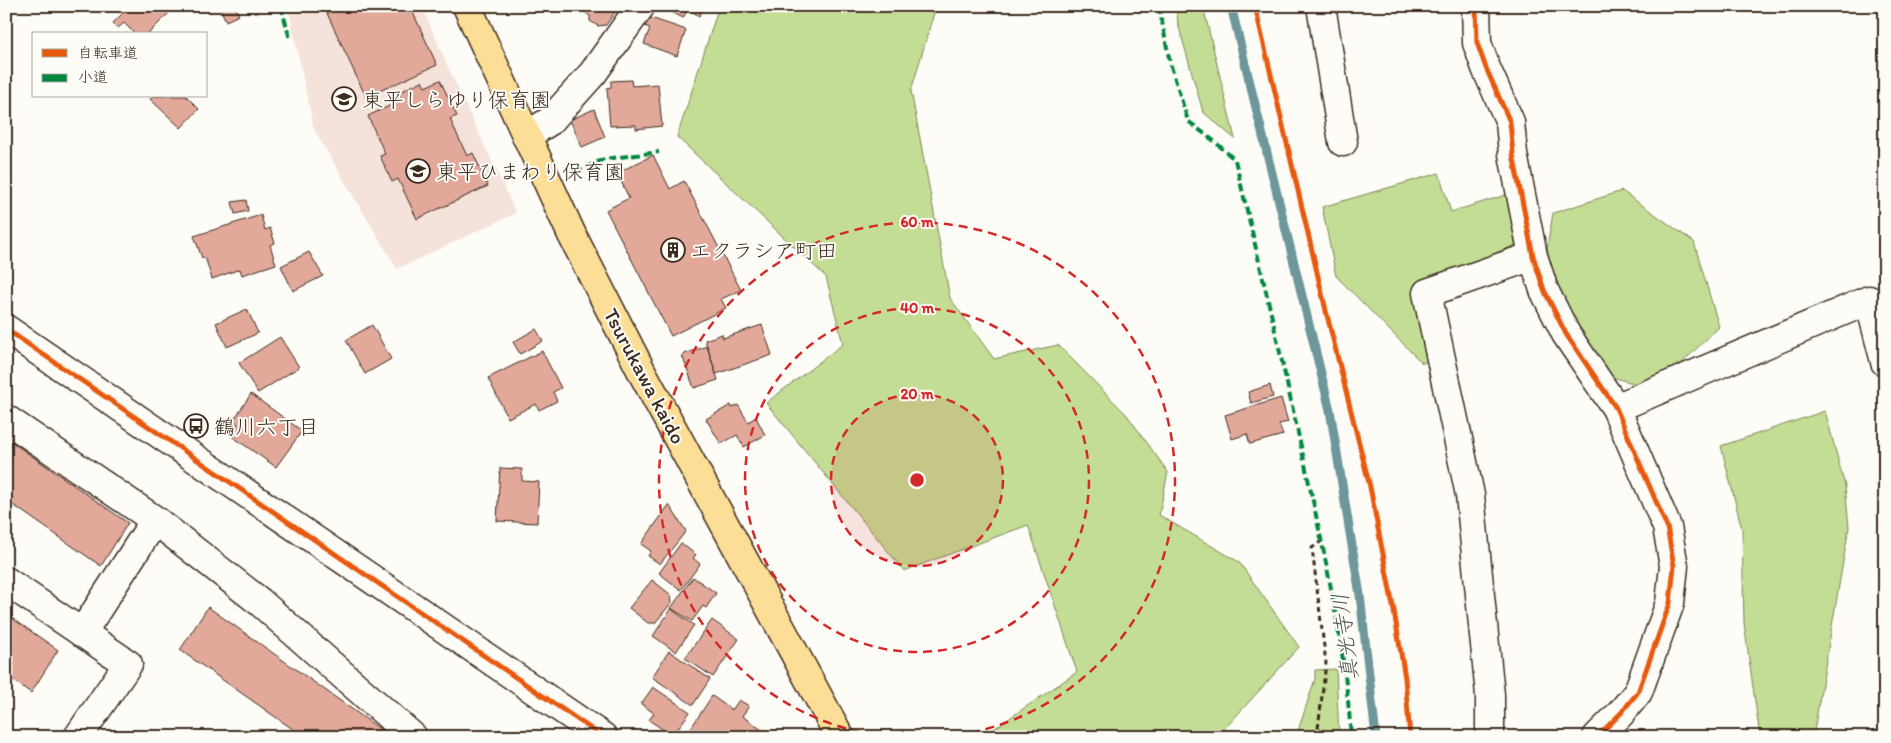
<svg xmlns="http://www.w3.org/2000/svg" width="1891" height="743" font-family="Itim,'Klee One',sans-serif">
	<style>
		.built { fill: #f5e3db }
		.green { fill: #c3dd94; stroke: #7f8459 }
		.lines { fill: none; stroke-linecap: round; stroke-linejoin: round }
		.stream { stroke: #6e979b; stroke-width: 9 }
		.building { fill: #e2a99b; stroke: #3b2a1e }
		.minor-casing { stroke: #3b2a1e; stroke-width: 31 }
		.major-casing { stroke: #3b2a1e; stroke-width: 31 }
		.path { stroke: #3b2a1e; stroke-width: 3; stroke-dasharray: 5 4; stroke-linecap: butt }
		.minor { stroke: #fdfcf7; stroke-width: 28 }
		.major { stroke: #fdde96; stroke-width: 28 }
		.quiet { stroke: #00873e; stroke-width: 4; stroke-dasharray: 8 4; stroke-linecap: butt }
		.cycleway-casing { stroke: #fdfcf7; stroke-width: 8 }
		.cycleway { stroke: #e8590c; stroke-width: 5 }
		.ring { fill: none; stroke: #d62828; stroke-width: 2.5; stroke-dasharray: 9 6 }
		.labels { text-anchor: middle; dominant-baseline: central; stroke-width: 4; stroke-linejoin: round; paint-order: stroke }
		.poi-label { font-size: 21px; fill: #3b2a1e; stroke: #fdfcf7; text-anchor: start }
		.street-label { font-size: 21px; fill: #3b2a1e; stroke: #fdfcf7 }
		.water-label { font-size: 22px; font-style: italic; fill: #505752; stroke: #fdfcf7 }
		.centre { fill: #d62828; stroke: #fdfcf7; stroke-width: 2.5 }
		.ring-label { font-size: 15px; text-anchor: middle; font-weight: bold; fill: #d62828; stroke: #fdfcf7; stroke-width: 4; stroke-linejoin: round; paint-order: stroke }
	</style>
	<rect width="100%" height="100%" fill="#fdfcf7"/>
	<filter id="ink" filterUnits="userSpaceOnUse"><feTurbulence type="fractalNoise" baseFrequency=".02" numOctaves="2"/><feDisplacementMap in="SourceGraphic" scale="10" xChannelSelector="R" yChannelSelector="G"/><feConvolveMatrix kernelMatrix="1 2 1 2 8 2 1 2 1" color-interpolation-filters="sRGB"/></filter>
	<g filter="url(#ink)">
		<path class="built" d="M297 6H422L448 67 516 213 397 269 314 130 289 11Z"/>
		<path class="green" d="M719 6H936L911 91 950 298 994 359 1058 345 1127 415 1168 472 1159 515 1239 562 1299 647 1217 737H982L1077 672 1028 525 904 571 766 403 843 344 826 277 677 137Z
			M1176 6H1203L1235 139 1203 112 1178 24Z
			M1439 173 1451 212 1512 193 1520 243 1416 286 1433 360 1422 363 1336 276 1322 207Z
			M1622 191 1694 242 1719 327 1655 389 1604 375 1539 295 1553 213Z
			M1825 411 1845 486 1849 527 1813 737H1760L1744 623 1742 529 1721 446Z
			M1336 669 1339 737H1296L1315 679V670Z"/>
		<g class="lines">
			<path class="stream" d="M1231 6 1330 410 1360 595 1376 737"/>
		</g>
		<path class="building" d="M130 6H176L148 34H135L124 23 118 28 113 23Z
			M219 6H235L239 15 226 21Z
			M331 6H410L437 65 366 97 325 9Z
			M576 6H619L606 25 598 26 590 21V16Z
			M660 6H705L699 16 688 9 683 18Z
			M648 17 686 30 677 56 644 44 650 28 644 26Z
			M440 80 457 116 450 119 467 156 473 153 488 186 417 219 398 179 392 182 380 156 385 154 368 116 402 100 398 93 422 81 425 87Z
			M631 80 632 86 658 84 662 126 636 129V125L610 126 607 88 611 87V81Z
			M153 96H186L199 109 181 128 150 99Z
			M594 109 605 137 582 147 570 120Z
			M653 155 670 189 684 181 741 290 721 299 726 308 671 336 606 210 629 198 617 173Z
			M246 200 248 211 235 214 232 202Z
			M261 215 265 230 270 228 275 243 270 245 276 264 242 275 240 269 212 279 205 257 202 258 194 236Z
			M309 252 323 276 293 291 281 266Z
			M247 309 258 333 227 347 216 323Z
			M372 325 391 359 365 374 346 340Z
			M762 325 772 355 716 374 705 340 722 334 723 338Z
			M536 329 543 341 520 354 513 342Z
			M280 337 299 367 258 393 239 363Z
			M707 346 718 380 694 388 682 355Z
			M542 351 561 388 553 392 557 401 539 410 536 404 508 418 488 378Z
			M1270 385 1273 397 1251 403 1248 392Z
			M251 394 302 431 276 467 230 435 238 424 233 421Z
			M1281 398 1288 422 1279 424 1283 435 1250 444 1247 434 1232 439 1225 415Z
			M731 405 732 408 738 405 748 422 756 417 765 435 744 447 737 435 721 444 706 419Z
			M6 438 128 523 101 566 6 500Z
			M500 468 522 469V481L539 482 537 523 497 521Z
			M669 505 686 531 660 564 648 556 651 551 641 544Z
			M681 543 696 555 693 558 700 564 681 590 659 573Z
			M693 577 716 593 706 608 703 606 692 621 671 608Z
			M652 580 671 595 672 602 655 623H648L629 608Z
			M208 607 387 734 386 737H304L180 650Z
			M671 609 694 625 676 652 653 636Z
			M6 614 58 650 31 693 6 675Z
			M712 620 739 639 713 677 685 658Z
			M669 651 710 679 693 705 652 677Z
			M653 687 690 712 672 736 649 720 654 713 641 704Z
			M712 696 732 710 739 700 749 706 742 716 772 737H690L687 734Z"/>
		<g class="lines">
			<g class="minor-casing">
				<path id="minor" d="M1321 6 1343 142
					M1476 6 1477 43 1486 68 1510 122 1513 154 1533 256 1544 290 1566 334 1616 408 1667 527 1674 566 1670 603 1638 692 1621 713 1597 737
					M526 136 550 121 593 73 640 7
					M6 329 603 737
					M1616 408 1869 300 1885 362
					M6 419 155 520 260 602 413 737
					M6 581 128 664 78 737
					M82 633 155 520
					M1490 737V695L1470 495 1427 293 1533 256"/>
			</g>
			<g class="major-casing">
				<path id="major" d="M467 6 572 235 643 374 840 737"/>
			</g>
			<path class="path" d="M1317 737 1326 663 1312 548 1323 540"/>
			<use href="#minor" class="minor"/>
			<use href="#major" class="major"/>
			<path class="quiet" d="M281 6 290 39
				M1159 6 1170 63 1188 121 1214 141 1235 160C1259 260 1282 360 1304 460 1324 552 1345 643 1351 737
				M575 172 604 159 659 152"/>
			<g class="cycleway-casing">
				<path id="cycleway" d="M1255 6 1327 315 1370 487 1394 611 1405 678 1410 737
					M1476 6 1477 43 1486 68 1510 122 1513 154 1533 256 1544 290 1566 334 1616 408 1667 527 1674 566 1670 603 1638 692 1621 713 1597 737
					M6 329 603 737"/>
			</g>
			<use href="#cycleway" class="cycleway"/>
		</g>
	</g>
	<circle cx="917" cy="480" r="86" fill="#d62828" fill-opacity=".12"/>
	<g class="ring">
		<circle cx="917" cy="480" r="86"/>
		<circle cx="917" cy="480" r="172"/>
		<path d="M890 737A258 258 0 1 1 944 737"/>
	</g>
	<defs>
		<g id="school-ring" transform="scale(1.25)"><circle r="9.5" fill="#fdfcf7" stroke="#3b2a1e" stroke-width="1.5"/><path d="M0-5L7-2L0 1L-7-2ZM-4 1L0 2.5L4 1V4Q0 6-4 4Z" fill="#3b2a1e"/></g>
		<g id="building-ring" transform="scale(1.25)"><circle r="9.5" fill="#fdfcf7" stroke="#3b2a1e" stroke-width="1.5"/><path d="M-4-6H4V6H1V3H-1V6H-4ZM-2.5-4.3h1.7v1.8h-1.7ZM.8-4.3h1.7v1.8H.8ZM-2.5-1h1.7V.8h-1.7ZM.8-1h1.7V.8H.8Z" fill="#3b2a1e"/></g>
		<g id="bus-ring" transform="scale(1.25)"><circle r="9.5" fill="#fdfcf7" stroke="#3b2a1e" stroke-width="1.5"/><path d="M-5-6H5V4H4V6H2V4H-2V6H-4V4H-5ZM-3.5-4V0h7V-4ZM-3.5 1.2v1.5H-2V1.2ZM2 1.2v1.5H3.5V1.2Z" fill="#3b2a1e"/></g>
	</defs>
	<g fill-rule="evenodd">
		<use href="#school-ring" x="344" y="99"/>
		<use href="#school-ring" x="418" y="171"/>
		<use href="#building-ring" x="673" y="250"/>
		<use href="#bus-ring" x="196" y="426"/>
	</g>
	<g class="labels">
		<g class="poi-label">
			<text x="362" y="99">東平しらゆり保育園</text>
			<text x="436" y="171">東平ひまわり保育園</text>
			<text x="690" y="250">エクラシア町田</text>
			<text x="214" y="426">鶴川六丁目</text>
		</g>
		<g class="street-label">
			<text transform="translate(645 376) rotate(62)">Tsurukawa kaido</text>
		</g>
		<g class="water-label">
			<text transform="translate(1345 637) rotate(-97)">真光寺川</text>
		</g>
	</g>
	<circle cx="917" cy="480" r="8" class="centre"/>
	<g class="ring-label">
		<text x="917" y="227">60 m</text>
		<text x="917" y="313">40 m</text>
		<text x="917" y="399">20 m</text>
	</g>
	<rect width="1891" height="743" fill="none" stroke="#fdfcf7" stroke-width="25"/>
	<rect x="12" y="12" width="1866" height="718" fill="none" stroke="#3b2a1e" stroke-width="2" filter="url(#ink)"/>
	<rect x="32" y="32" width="175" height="65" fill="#fdfcf7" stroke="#afa8a0"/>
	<rect x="42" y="49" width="25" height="8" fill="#e8590c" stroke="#afa8a0"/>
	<text x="78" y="58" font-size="15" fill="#3b2a1e">自転車道</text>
	<rect x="42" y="74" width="25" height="8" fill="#00873e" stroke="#afa8a0"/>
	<text x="78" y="82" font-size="15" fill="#3b2a1e">小道</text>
</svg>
